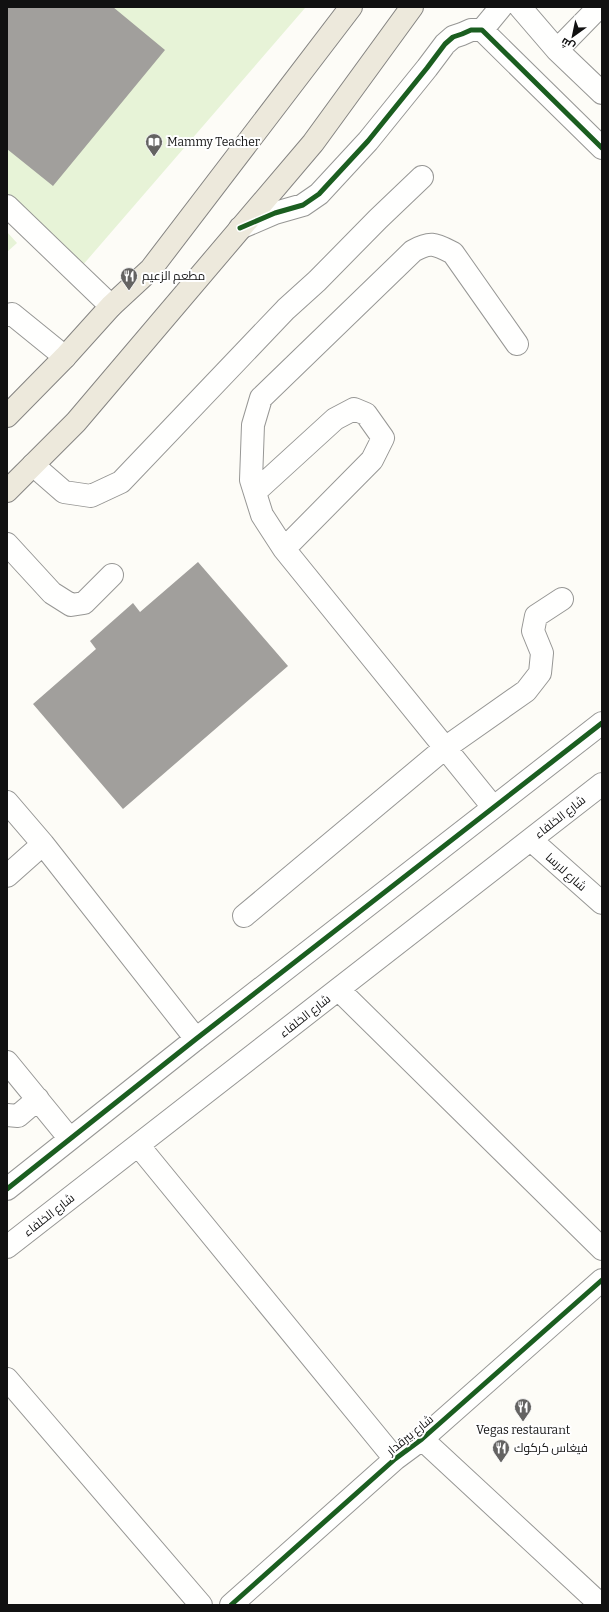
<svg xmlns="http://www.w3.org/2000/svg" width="609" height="1612" font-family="Bitter,Cairo,serif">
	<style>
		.park { fill: #e7f3d7 }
		.building { fill: #a19f9c }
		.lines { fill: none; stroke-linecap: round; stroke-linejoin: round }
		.minor-casing { stroke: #979795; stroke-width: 24 }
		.major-casing { stroke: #858482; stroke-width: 24 }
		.minor { stroke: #fffffe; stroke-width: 22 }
		.major { stroke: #ede9dc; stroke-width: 22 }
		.cycleway-casing { stroke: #fff; stroke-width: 8 }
		.cycleway { stroke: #1b5e20; stroke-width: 5 }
		.labels { text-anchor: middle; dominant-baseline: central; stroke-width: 4; stroke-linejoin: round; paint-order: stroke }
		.poi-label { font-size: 12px; fill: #111; stroke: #fff; text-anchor: start }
		.street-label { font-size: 12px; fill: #111; stroke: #fff }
	</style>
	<rect width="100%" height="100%" fill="#fdfcf7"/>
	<path class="park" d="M7 7H304L305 8 82 266 7 199Z
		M7 232 17 243 7 252Z"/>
	<path class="building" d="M8 7H113L165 50 53 186 7 149Z
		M198 562 288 666 123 809 33 704 96 649 90 641 133 603 140 612Z"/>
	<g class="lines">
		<g class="minor-casing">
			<path id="minor" d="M520 7 557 50 602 93
				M482 30 501 7
				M557 50 599 7
				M7 206 111 306
				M240 228 275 213 303 205 319 194 368 141 427 68 445 44 453 37 462 34 471 30H482L602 148
				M7 315 12 314 65 357
				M33 465 64 492 91 496 121 482 286 309 317 281 378 219 422 177
				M255 492 335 419 354 409 366 414 383 438 372 460 284 549
				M7 544 52 593 71 605 84 603 112 575
				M7 802 43 844 196 1039
				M493 807 284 549 262 515 251 480 253 425 261 398 413 251C431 241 435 244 453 253L517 344
				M531 840 602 903
				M7 876 43 844
				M244 916 445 748 526 691 540 673 542 653 533 631 536 616 562 599
				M339 990 602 1249
				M7 1062 70 1139
				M7 1115 18 1116 38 1099
				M138 1145 395 1459
				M7 1189 196 1039 602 723
				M7 1247 602 784
				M7 1379 201 1605
				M422 1439 601 1605
				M231 1605 395 1459 422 1439 602 1280"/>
		</g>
		<g class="major-casing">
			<path id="major" d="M7 416 65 357 111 306 151 269 351 7
				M7 491 76 422 313 143 412 7"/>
		</g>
		<use href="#minor" class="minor"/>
		<use href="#major" class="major"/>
		<g class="cycleway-casing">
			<path id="cycleway" d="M240 228 275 213 303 205 319 194 368 141 427 68 445 44 453 37 462 34 471 30H482L602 148
				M7 1189 196 1039 602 723
				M231 1605 395 1459 422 1439 602 1280"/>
		</g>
		<use href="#cycleway" class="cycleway"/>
	</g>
	<defs>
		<g id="library-pin" transform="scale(0.9)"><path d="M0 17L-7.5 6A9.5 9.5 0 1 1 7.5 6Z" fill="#646362" stroke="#fff"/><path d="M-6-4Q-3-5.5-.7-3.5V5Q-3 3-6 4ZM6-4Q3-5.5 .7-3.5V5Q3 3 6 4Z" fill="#fff"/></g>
		<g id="restaurant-pin" transform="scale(0.9)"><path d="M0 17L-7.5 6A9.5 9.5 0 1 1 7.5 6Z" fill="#646362" stroke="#fff"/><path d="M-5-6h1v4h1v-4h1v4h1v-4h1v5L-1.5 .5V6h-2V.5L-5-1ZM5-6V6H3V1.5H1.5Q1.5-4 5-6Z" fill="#fff"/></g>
	</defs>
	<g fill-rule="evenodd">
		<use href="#library-pin" x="154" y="142"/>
		<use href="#restaurant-pin" x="129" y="276"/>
		<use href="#restaurant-pin" x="523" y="1407"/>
		<use href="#restaurant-pin" x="501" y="1448"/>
	</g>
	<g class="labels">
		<g class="poi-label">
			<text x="167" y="142">Mammy Teacher</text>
			<text x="142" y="276">مطعم الزعيم</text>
			<text x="523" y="1430" text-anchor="middle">Vegas restaurant</text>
			<text x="514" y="1448">فيغاس كركوك</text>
		</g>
		<g class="street-label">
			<text transform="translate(560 817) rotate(-38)">شارع الخلفاء</text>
			<text transform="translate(566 872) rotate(42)">شارع لارسا</text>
			<text transform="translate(305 1016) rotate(-38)">شارع الخلفاء</text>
			<text transform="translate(49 1215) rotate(-38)">شارع الخلفاء</text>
			<text transform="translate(410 1435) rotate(-39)">شارع بيرقدار</text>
		</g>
	</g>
	<rect width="609" height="1612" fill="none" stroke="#111111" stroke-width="16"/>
	<g transform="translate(573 36) rotate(213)" stroke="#ffffff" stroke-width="3" paint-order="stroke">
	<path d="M0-3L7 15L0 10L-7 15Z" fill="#111111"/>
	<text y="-6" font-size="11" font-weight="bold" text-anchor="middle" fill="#111111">ش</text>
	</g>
</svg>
